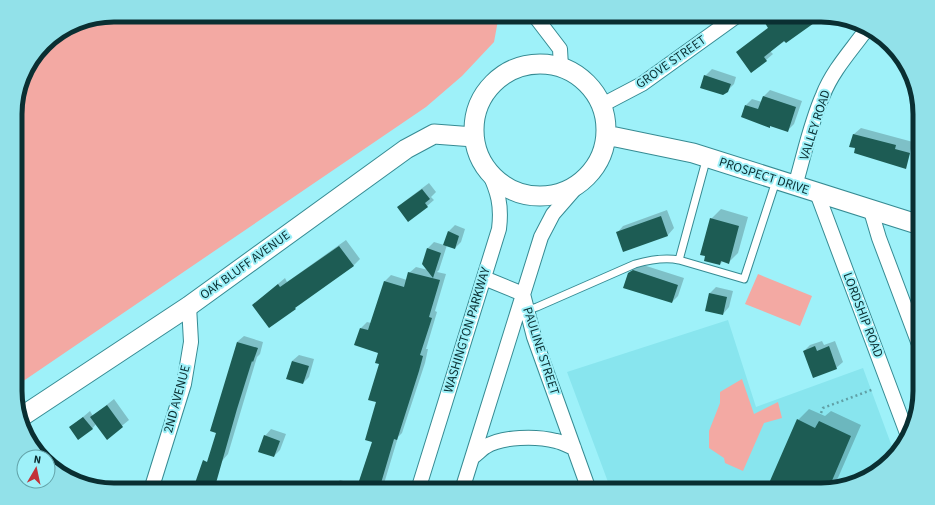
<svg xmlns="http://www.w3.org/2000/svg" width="935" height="505" font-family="'Source Sans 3',sans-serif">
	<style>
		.built { fill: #88e5ee }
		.green { fill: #f3a9a3 }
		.shadow { fill: #0003 }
		.building { fill: #1d5c54 }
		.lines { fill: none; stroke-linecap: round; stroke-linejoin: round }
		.service-casing { stroke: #368b93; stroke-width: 9 }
		.minor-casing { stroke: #368b93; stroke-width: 16 }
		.secondary-casing { stroke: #368b93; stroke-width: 21 }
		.path { stroke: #60a0a6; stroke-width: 2.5; stroke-dasharray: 2 3; stroke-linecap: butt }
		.service { stroke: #fff; stroke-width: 7 }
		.minor { stroke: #fff; stroke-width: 14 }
		.secondary { stroke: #fff; stroke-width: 19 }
		.labels { text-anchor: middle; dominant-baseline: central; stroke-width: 4; stroke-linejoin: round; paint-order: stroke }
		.street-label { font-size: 13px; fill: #0a2f32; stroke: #9ef1f9 }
		.rim { fill: none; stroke: #0a2f32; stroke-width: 5 }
	</style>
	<rect width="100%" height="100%" fill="#9ef1f9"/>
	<path class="built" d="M728 320 756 407 863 368 894 452 876 473 827 490H611L567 372Z"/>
	<path class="green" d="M114 15H499L494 42 462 76 426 107 16 386 15 107 25 71 49 40 76 22Z
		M758 274 812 296 800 326 745 304Z
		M742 379 754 414 778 402 782 418 764 423 743 471 725 463 724 458 709 448V431L720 403V392Z"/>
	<path class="shadow" d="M775 15H821L815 21 770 51 773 54 766 60 737 52 744 46 769 27 766 23Z
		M712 69 736 77 734 84 727 91 705 76Z
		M770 90 802 101 794 124 787 131 771 125 769 127 746 105 752 99 762 102 764 96Z
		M861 128 913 142 908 159 851 146 854 134Z
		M429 183 436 192 431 197 434 200 427 206 398 207 405 201Z
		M721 209 748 217 738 253 729 262 723 261 720 264 711 219Z
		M667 210 674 228 668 235 624 251 617 233 623 226Z
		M455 225 465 229 461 242 455 248 447 245 439 270 437 272 446 274 435 311 437 312 426 349H428L425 363 402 433 398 437 383 487 388 488V490H333L334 486 340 480 350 483 352 481 359 483 373 441 381 364 379 352 361 328 367 322 371 323 385 281 391 275 407 280 409 273 416 267 428 270V248L434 242 444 245 449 231Z
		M346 240 360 259 353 266 300 303 269 327 253 305 285 278 287 282Z
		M640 264 684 278 678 296 672 302 629 273 636 266Z
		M716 287 733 291 729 307 723 314 706 310 710 293Z
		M244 336 263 342 260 354 257 357 228 454 222 461 217 432 237 342Z
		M822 341 824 345 835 341 843 362 836 368 804 351 810 345Z
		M299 355 314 359 309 377 303 383 287 378 292 361Z
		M114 399 129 420 107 438 96 424 92 429 70 428 90 411 93 416Z
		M809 409 825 416 831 411 861 425 834 487 827 490 798 420Z
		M271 429 286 434 280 450 274 456 265 436Z
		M42 451 46 457H43L39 454Z"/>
	<path class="building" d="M776 15 824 16 786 43 784 41 764 57 767 61 751 73 736 52 768 28 765 23Z
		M704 75 731 84 728 92 723 95 700 88Z
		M763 96 796 107 788 132 770 126V128L741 117 745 105 758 109Z
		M853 134 896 145 895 149 910 153 906 169 854 153 855 148 849 147Z
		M422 189 430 199 425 203 428 207 408 222 397 207Z
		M661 216 668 236 623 252 616 232Z
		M710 218 739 226 729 264 721 261 720 265 704 261 705 256 700 255Z
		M448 231 459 236 455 249 443 245Z
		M339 246 354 266 295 308 296 309 269 328 252 305 278 284 280 287Z
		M427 248 441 253 433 278 422 264Z
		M633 270 678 285 672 303 623 288 628 273Z
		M408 272 440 280 429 317 432 318 420 355 423 356 419 371 397 440 394 439 379 490H356L372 442 365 440 376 402 368 400 379 364 375 363 378 353 354 345 360 328 368 330 384 281 404 287Z
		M709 293 727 297 723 315 705 311Z
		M237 342 258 348 253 362 252 361 237 409 214 490H207L194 486 203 460 207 462 216 433 210 431Z
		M815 346 817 351 829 346 837 369 813 378 803 351Z
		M292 361 309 366 303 384 286 379Z
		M107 405 123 427 107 440 90 417Z
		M83 417 93 429 78 440 69 427Z
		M797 419 815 428 819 421 851 436 828 490H766Z
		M264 435 280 441 274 457 258 452Z"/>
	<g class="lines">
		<g class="service-casing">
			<path id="service" d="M679 260 707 157
				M525 311 537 307 635 264C649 260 664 257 679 260L744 279 776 181"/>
		</g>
		<g class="minor-casing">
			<path id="minor" d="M534 15 560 49 561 67
				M602 105 642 84 738 15
				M795 186C804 156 810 124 823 95 832 72 849 53 863 34L869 29
				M817 193 908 436
				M871 211 879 238 920 347
				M484 278 523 294 534 337 589 490
				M473 457C477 454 481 450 485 447 502 436 537 436 556 441 562 442 568 446 574 448
				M151 490 184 384 191 342 189 306
				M418 490 499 229C502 205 498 192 488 170
				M462 490 541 237 553 214 580 183"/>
		</g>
		<g class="secondary-casing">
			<path id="secondary" d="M474 130a66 66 0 1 1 132 0a66 66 0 1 1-132 0Z
				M606 135 693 153 920 225
				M21 417 189 306 406 149 434 134 474 137"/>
		</g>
		<path class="path" d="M821 413 823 408 874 389"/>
		<use href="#service" class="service"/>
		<use href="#minor" class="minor"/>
		<use href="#secondary" class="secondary"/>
	</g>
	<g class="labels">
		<g class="street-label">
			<text transform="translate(671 62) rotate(-35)">GROVE STREET</text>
			<text transform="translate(815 125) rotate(-72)">VALLEY ROAD</text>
			<text transform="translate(764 176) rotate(18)">PROSPECT DRIVE</text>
			<text transform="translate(245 265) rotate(-36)">OAK BLUFF AVENUE</text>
			<text transform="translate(863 315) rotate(69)">LORDSHIP ROAD</text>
			<text transform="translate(467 330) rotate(-73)">WASHINGTON PARKWAY</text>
			<text transform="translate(541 351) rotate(72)">PAULINE STREET</text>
			<text transform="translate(177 399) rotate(-75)">2ND AVENUE</text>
		</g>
	</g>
	<path d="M0 0H935V505H0ZM114 22H821A92 92 0 0 1 913 114V391A92 92 0 0 1 821 483H114A92 92 0 0 1 22 391V114A92 92 0 0 1 114 22Z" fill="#92e1e9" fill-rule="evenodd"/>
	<path class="rim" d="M114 22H821A92 92 0 0 1 913 114V391A92 92 0 0 1 821 483H114A92 92 0 0 1 22 391V114A92 92 0 0 1 114 22Z"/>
	<g transform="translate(36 469) rotate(9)"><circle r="19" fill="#9ef1f9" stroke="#63a3a9"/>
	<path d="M0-3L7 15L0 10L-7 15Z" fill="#c23238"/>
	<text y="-6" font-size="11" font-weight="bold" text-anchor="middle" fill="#0a2f32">N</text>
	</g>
</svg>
